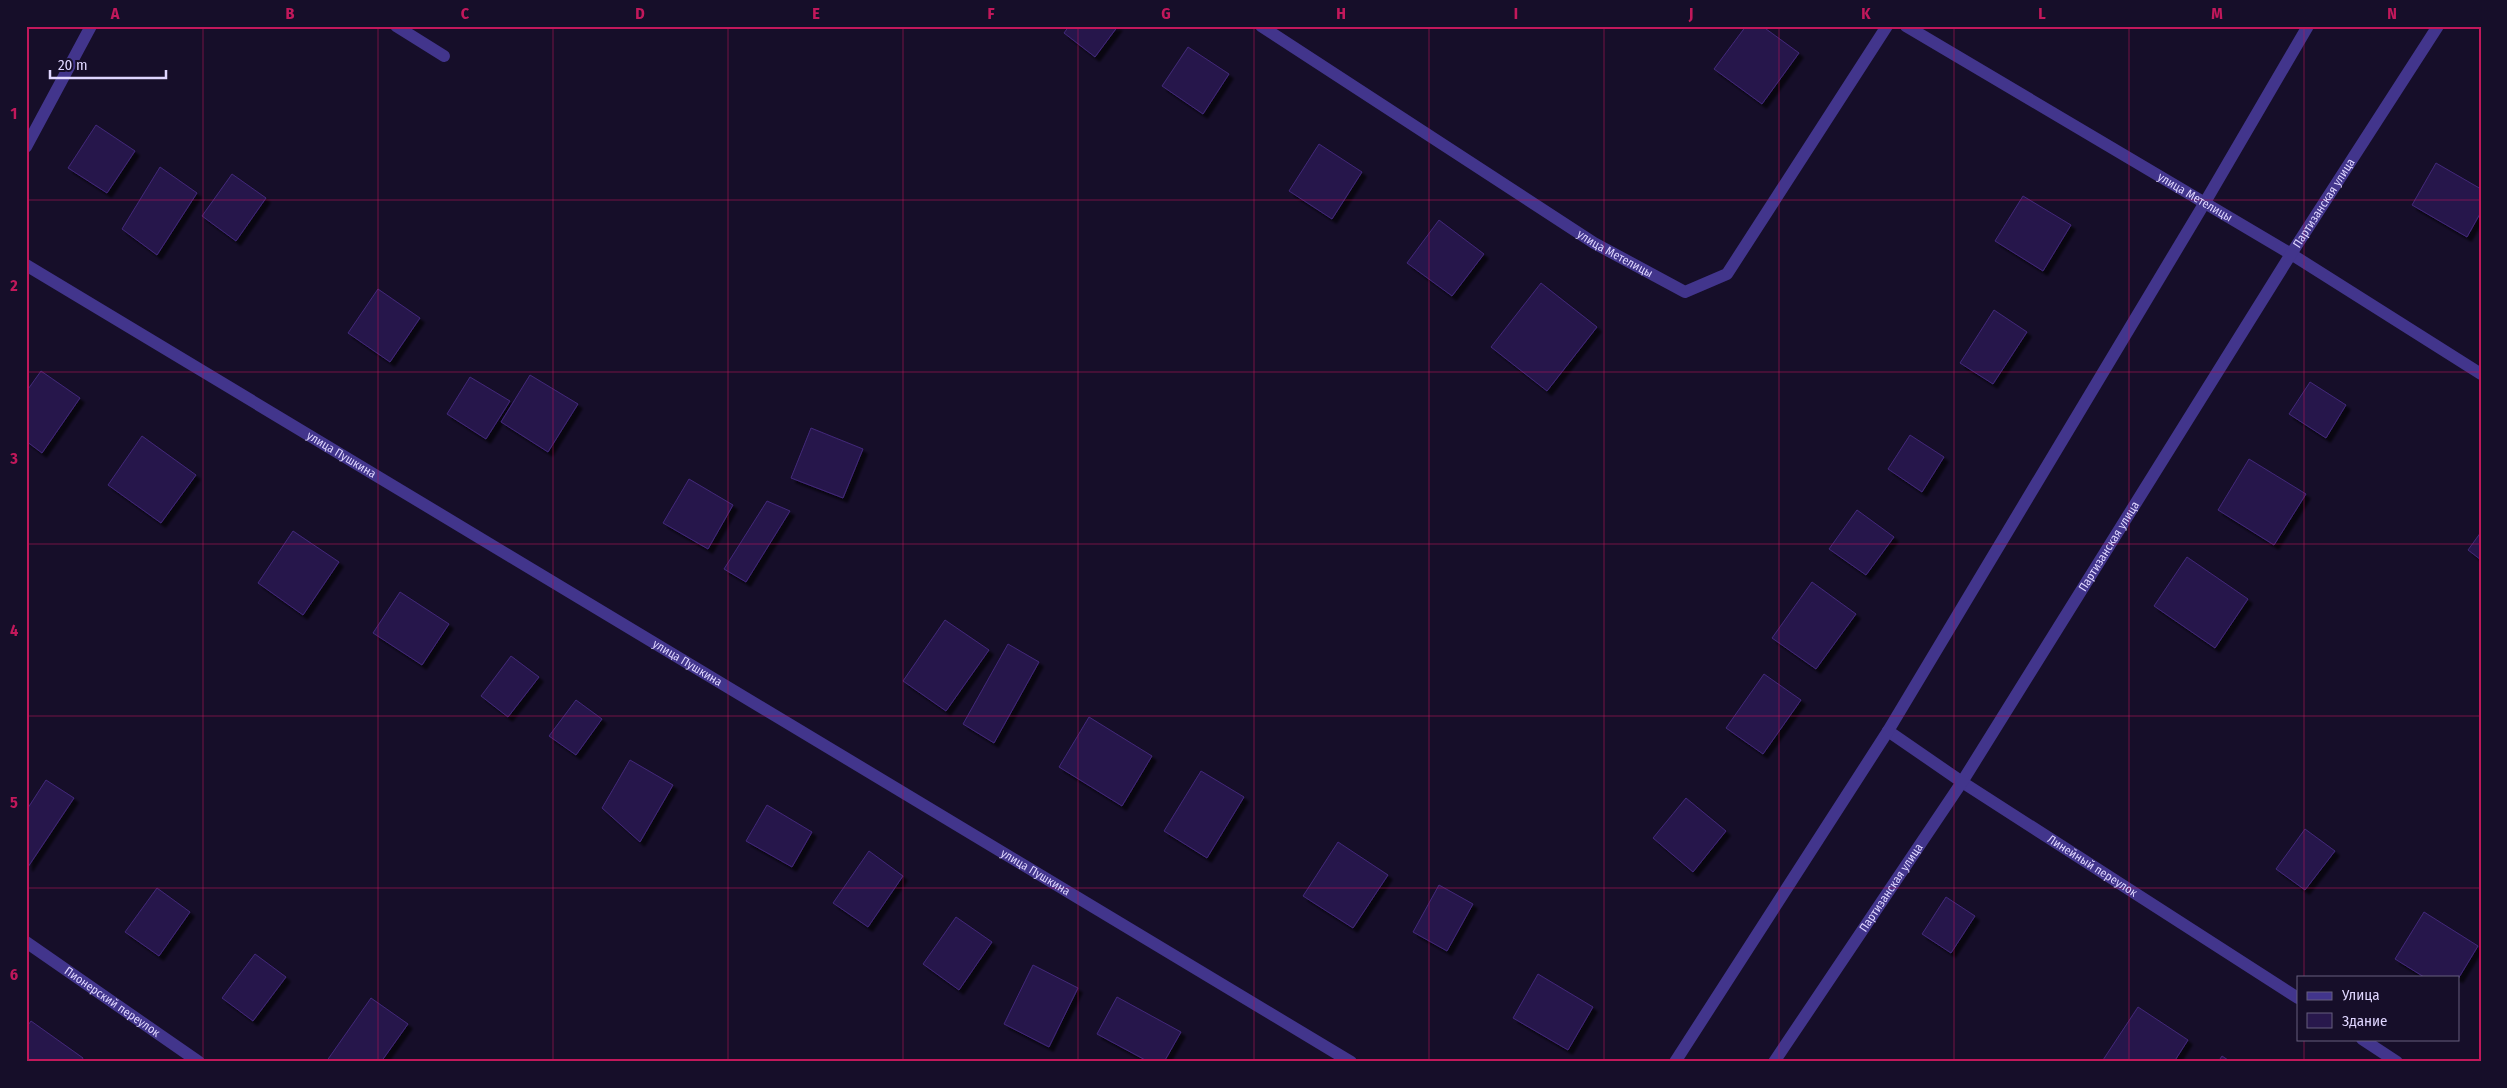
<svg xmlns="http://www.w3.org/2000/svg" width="2507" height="1088" font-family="'Fira Sans Condensed',sans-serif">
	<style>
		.building { fill: #28184c; stroke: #42287a; filter: url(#shadow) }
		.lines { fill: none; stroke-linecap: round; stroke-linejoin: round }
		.lane { stroke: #42358c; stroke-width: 12 }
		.street { stroke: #42358c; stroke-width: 12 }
		.grid { fill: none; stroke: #c2185b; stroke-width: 1; stroke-opacity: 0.55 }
		.labels { text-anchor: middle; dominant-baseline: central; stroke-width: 5; stroke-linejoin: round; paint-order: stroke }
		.street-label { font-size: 12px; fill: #dfd6ff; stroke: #160e29 }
		.neatline { fill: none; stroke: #c2185b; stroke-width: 2 }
		.grid-label { font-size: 16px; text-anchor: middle; font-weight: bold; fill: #c2185b }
	</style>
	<defs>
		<filter id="shadow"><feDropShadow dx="4.5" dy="4.5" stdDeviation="1" flood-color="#0009"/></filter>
	</defs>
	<rect width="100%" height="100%" fill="#160e29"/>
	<path class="building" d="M1069 26H1118L1095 57 1064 33Z
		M1746 26H1762L1799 53 1762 104 1714 69Z
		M1188 47 1229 74 1203 114 1162 86Z
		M96 125 135 151 107 193 68 168Z
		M1319 144 1362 172 1332 219 1289 191Z
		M2436 163 2481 189V212L2467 237 2412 205Z
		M160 167 197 193 157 255 122 229Z
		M232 174 266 198 236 241 202 216Z
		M2023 196 2071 225 2043 271 1995 241Z
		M1439 220 1484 254 1452 296 1407 263Z
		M1541 283 1597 327 1547 391 1491 347Z
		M378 289 420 318 390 362 348 333Z
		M1994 310 2027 332 1993 384 1960 363Z
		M41 371 80 398 42 453 26 441V392Z
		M530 375 578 404 548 452 501 422Z
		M470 377 510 401 486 439 447 414Z
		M2310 382 2346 405 2326 438 2289 414Z
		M811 428 863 449 843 498 791 478Z
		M1910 435 1944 457 1922 492 1888 469Z
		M142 436 196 475 161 523 108 485Z
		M2249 459 2306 494 2274 545 2218 510Z
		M689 479 733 505 708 549 663 523Z
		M767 501 790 511 746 582 724 569Z
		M1857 510 1894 537 1866 575 1829 549Z
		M293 531 339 562 303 615 258 583Z
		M2481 532V560L2468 550Z
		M2187 557 2248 599 2215 648 2154 606Z
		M1812 582 1856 614 1816 669 1772 638Z
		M400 592 449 624 422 665 373 633Z
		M945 620 989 650 946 711 903 681Z
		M1008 644 1039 662 994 743 963 724Z
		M511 656 539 677 508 717 481 696Z
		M1764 674 1801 700 1763 754 1726 728Z
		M576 700 602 719 576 755 549 736Z
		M1089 717 1152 756 1122 806 1059 767Z
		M630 760 673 785 640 842 602 808Z
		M1201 771 1244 797 1207 858 1164 831Z
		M46 780 74 798 28 867 26 811Z
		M1686 798 1726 831 1693 872 1653 838Z
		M767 805 812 832 792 867 746 841Z
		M2305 829 2335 851 2305 890 2276 869Z
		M1338 842 1388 875 1353 928 1303 896Z
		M869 851 903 876 868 927 833 903Z
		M1439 885 1473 904 1447 951 1413 932Z
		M157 888 190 912 159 956 125 932Z
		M1946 897 1975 916 1951 953 1922 934Z
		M2424 912 2478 946 2458 979V977H2424L2395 959Z
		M956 917 992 942 959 990 923 964Z
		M255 954 286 977 253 1021 222 998Z
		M1033 965 1078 988 1049 1047 1004 1024Z
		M1538 974 1593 1007 1568 1050 1513 1018Z
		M1117 997 1181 1032 1164 1062H1149L1097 1034Z
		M371 998 408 1024 381 1062H326Z
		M2138 1007 2188 1040 2174 1062 2103 1060Z
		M31 1021 83 1058 81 1062H26V1028Z
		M2222 1056 2231 1062H2218Z"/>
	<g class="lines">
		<path class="lane" d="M396 26 444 56"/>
		<g class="street">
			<path id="s1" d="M1261 26 1594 243 1685 292 1727 274 1887 26"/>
			<path id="s2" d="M1906 26 2291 254 2481 374"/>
			<path d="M26 147 91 26"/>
			<path id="s3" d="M26 265 1351 1062"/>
			<path id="s4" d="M1888 731 1962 782 2298 998"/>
			<path id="s5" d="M26 942 199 1062"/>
			<path d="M2362 1039 2397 1062"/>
			<path d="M1675 1062 1888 731 2204 204 2308 26"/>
			<path id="s6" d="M1774 1062 1962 782 2291 254 2438 26"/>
		</g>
	</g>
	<path class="grid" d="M203 26V1062M378 26V1062M553 26V1062M728 26V1062M903 26V1062M1078 26V1062M1254 26V1062M1429 26V1062M1604 26V1062M1779 26V1062M1954 26V1062M2129 26V1062M2304 26V977M26 200H2481M26 372H2481M26 544H2481M26 716H2481M26 888H2481M2304 1039V1062"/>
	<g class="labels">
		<g class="street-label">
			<text stroke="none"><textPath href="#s2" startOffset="336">улица Метелицы</textPath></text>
			<text stroke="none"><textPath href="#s6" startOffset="1020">Партизанская улица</textPath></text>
			<text stroke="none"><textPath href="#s1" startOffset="421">улица Метелицы</textPath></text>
			<text stroke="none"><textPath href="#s3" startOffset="368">улица Пушкина</textPath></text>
			<text stroke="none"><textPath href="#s6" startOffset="615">Партизанская улица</textPath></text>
			<text stroke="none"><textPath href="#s3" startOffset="772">улица Пушкина</textPath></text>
			<text stroke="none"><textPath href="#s4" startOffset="245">Линейный переулок</textPath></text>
			<text stroke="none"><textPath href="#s3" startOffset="1178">улица Пушкина</textPath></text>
			<text stroke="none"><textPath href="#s6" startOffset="210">Партизанская улица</textPath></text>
			<text stroke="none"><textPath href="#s5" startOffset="105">Пионерский переулок</textPath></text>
		</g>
	</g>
	<rect width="2507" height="1088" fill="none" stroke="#160e29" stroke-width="55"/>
	<rect x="2297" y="976" width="162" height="65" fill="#160e29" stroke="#665e7f"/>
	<rect x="2307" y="992" width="25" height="8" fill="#42358c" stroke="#665e7f"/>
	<text x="2342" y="1000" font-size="15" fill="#dfd6ff">Улица</text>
	<rect x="2307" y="1013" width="25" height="15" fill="#28184c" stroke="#665e7f"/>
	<text x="2342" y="1026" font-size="15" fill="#dfd6ff">Здание</text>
	<path d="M50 70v8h116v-8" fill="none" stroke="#dfd6ff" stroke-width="2.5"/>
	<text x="58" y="70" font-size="15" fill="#dfd6ff" stroke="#160e29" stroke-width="4" paint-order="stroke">20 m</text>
	<rect x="28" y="28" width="2452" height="1032" class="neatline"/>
	<g class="grid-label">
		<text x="115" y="19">A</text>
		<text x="290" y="19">B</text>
		<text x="465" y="19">C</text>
		<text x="640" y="19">D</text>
		<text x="816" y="19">E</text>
		<text x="991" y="19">F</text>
		<text x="1166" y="19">G</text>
		<text x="1341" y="19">H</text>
		<text x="1516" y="19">I</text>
		<text x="1691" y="19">J</text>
		<text x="1866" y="19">K</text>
		<text x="2042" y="19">L</text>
		<text x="2217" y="19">M</text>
		<text x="2392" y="19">N</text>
		<text x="14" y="119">1</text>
		<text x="14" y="291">2</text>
		<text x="14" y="464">3</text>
		<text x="14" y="636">4</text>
		<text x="14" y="808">5</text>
		<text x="14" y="980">6</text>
	</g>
</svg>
